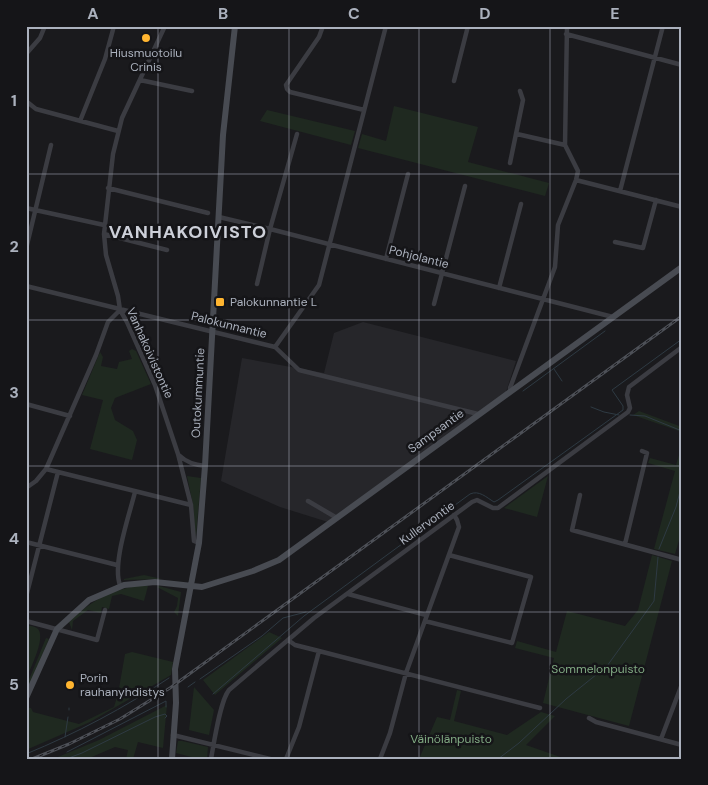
<svg xmlns="http://www.w3.org/2000/svg" width="708" height="785" font-family="'DM Sans',sans-serif">
	<style>
		.built { fill: #26262a }
		.green { fill: #1f2920 }
		.lines { fill: none; stroke-linecap: round; stroke-linejoin: round }
		.stream { stroke: #2e3a43; stroke-width: 1 }
		.street { stroke: #3b3c42; stroke-width: 4.5 }
		.secondary { stroke: #484b52; stroke-width: 6 }
		.rail-casing { stroke: #4d5057; stroke-width: 3 }
		.rail { stroke: #151518; stroke-width: 1; stroke-dasharray: 4; stroke-linecap: butt }
		.grid { fill: none; stroke: #abb1bd; stroke-width: 1; stroke-opacity: 0.55 }
		.poi-dot { fill: #ffb530; stroke: #151518; stroke-width: 2 }
		.labels { text-anchor: middle; dominant-baseline: central; stroke-width: 5; stroke-linejoin: round; paint-order: stroke }
		.poi-label { font-size: 12px; fill: #abb1bd; stroke: #151518; text-anchor: start }
		.street-label { font-size: 12px; fill: #abb1bd; stroke: #151518 }
		.park-label { font-size: 12px; fill: #81aa83; stroke: #151518 }
		.district-label { font-size: 18px; font-weight: bold; letter-spacing: 1px; fill: #cdd0d9; stroke: #151518 }
		.neatline { fill: none; stroke: #abb1bd; stroke-width: 2 }
		.grid-label { font-size: 16px; text-anchor: middle; font-weight: bold; fill: #abb1bd }
	</style>
	<rect width="100%" height="100%" fill="#1a1a1d"/>
	<path class="built" d="M363 322 516 361 506 392 328 522 280 507 221 481 242 358 324 373 334 333Z"/>
	<path class="green" d="M394 106 478 127 468 162 549 183 545 196 358 148 362 134 386 141Z
		M267 110 355 131 351 145 260 121Z
		M132 349 136 351 151 384 115 398 111 408 115 420 133 431 137 440 132 460 90 449 103 400 82 395 100 352 103 357 101 366 117 369 119 362 132 359 129 351Z
		M639 411 682 427V432L633 415Z
		M682 445V530L675 554 654 549 675 471 648 463 650 458 676 465Z
		M187 476 201 478 196 536 195 535 193 505Z
		M548 476 537 517 504 508Z
		M652 555 672 561 629 726 543 703 554 658 515 648 517 641 556 652 567 611 625 626 638 610Z
		M144 575 162 579 124 580V579Z
		M140 585 148 586 144 601 121 594 112 596 109 609 102 607 101 613 88 610 73 621 72 630 69 622C92 600 109 591 140 585Z
		M159 586 181 592 178 616 174 612 177 606 178 598 157 587Z
		M26 625C30 626 35 626 38 629 46 638 30 669 26 679Z
		M269 632 282 638 215 695 203 680Z
		M46 638 49 639 26 693V687Z
		M132 652 173 662 171 675 90 722 26 750V708H31L33 712 79 724 114 707 118 694 125 654Z
		M194 687 214 710 209 735 189 730Z
		M457 690 461 691 454 721 507 735 541 712 555 716 526 745 566 759H419L437 717 450 720Z
		M167 705 163 748 138 742 133 759H126L128 750 115 747 87 759H53L99 740Z
		M178 741H182L208 747 207 759H199L176 753Z"/>
	<g class="lines">
		<path class="stream" d="M554 369 562 381
			M523 391 605 331
			M591 407 604 412 619 415
			M630 415 645 416 682 431
			M659 549 676 507 682 484
			M200 679 262 636 283 618 306 612
			M188 687 195 682
			M213 694 304 616 470 494C479 490 486 497 494 502L498 500 623 410V406L612 390 682 339
			M69 710V708
			M65 737 68 717
			M67 752 166 701V707
			M26 754C77 733 124 708 169 678
			M66 759 82 753 155 717 165 714 167 716 165 718
			M498 759 519 743 566 699 607 666 654 601 658 557"/>
		<path class="street" d="M165 26 122 118 113 154 104 234 106 255 118 296 120 310 127 322 155 385 178 454 191 505 194 541 199 543
			M323 26 319 37 286 85 287 89 290 92 364 110
			M566 34 682 65
			M26 54 40 38 45 26
			M140 80 192 91
			M454 81 468 26
			M26 101 36 109 118 131
			M80 121 105 59 114 26
			M517 134 565 145
			M510 163 523 100 520 91
			M576 180 682 207
			M108 188 208 213
			M620 191 663 26
			M26 208 104 225
			M219 217 270 229 613 317
			M104 234 167 250
			M615 242 643 248 656 200
			M26 249 51 145
			M386 259 408 174
			M257 284 270 229 297 134
			M26 286 275 347 299 370 478 414
			M499 288 521 204
			M434 304 465 186
			M275 347 319 285 386 26
			M510 392V388L555 267 558 225 576 180 578 171 565 145 567 26
			M26 404 70 416
			M180 456C187 463 196 465 205 466
			M46 469 191 505
			M26 488 36 481 46 469 96 355 108 322 120 310
			M580 495 572 530 682 560
			M308 501 337 518
			M26 542 117 565
			M625 544 647 453 642 451
			M120 585C112 564 129 516 135 492
			M348 594 426 615
			M26 597 58 472
			M26 621 97 640 105 610
			M425 621 512 643 531 577 449 555
			M288 640 295 645 319 651 540 708
			M589 718 596 722 682 745
			M173 735 270 759
			M661 739 682 684
			M211 759C214 743 220 701 229 690L314 618 472 502 477 500 493 508H498L628 412 630 408 627 395 629 387 682 347
			M286 759 299 727 319 651
			M380 759 390 733 406 673 459 527 457 520 454 515"/>
		<path class="secondary" d="M26 698 57 629 89 600 124 585 155 582 202 587 253 571 279 560 682 267
			M172 759 176 703 175 669 199 543 205 466 223 135 235 26"/>
		<g class="rail-casing">
			<path id="rail" d="M32 759 69 744 120 719 170 688 682 316"/>
		</g>
		<use href="#rail" class="rail"/>
	</g>
	<path class="grid" d="M158 26V759M289 26V759M419 26V759M550 26V759M26 174H682M26 320H682M26 466H682M26 612H682"/>
	<g class="poi-dot">
		<circle cx="146" cy="38" r="5"/>
		<rect x="215" y="297" width="10" height="10" rx="2.5"/>
		<circle cx="70" cy="685" r="5"/>
	</g>
	<g class="labels">
		<g class="poi-label">
			<text x="146" y="53" text-anchor="middle">Hiusmuotoilu<tspan x="146" dy="14">Crinis</tspan></text>
			<text x="230" y="302">Palokunnantie L</text>
			<text x="80" y="678">Porin<tspan x="80" dy="14">rauhanyhdistys</tspan></text>
		</g>
		<g class="street-label">
			<text transform="translate(419 257) rotate(14)">Pohjolantie</text>
			<text transform="translate(229 325) rotate(14)">Palokunnantie</text>
			<text transform="translate(150 353) rotate(66)">Vanhakoivistontie</text>
			<text transform="translate(198 393) rotate(-87)">Outokummuntie</text>
			<text transform="translate(436 431) rotate(-36)">Sampsantie</text>
			<text transform="translate(427 523) rotate(-36)">Kullervontie</text>
		</g>
		<g class="park-label">
			<text x="598" y="669">Sommelonpuisto</text>
			<text x="451" y="739">Väinölänpuisto</text>
		</g>
		<g class="district-label">
			<text x="188" y="232">VANHAKOIVISTO</text>
		</g>
	</g>
	<rect width="708" height="785" fill="none" stroke="#151518" stroke-width="55"/>
	<rect x="28" y="28" width="652" height="730" class="neatline"/>
	<g class="grid-label">
		<text x="93" y="19">A</text>
		<text x="223" y="19">B</text>
		<text x="354" y="19">C</text>
		<text x="485" y="19">D</text>
		<text x="615" y="19">E</text>
		<text x="14" y="106">1</text>
		<text x="14" y="252">2</text>
		<text x="14" y="398">3</text>
		<text x="14" y="544">4</text>
		<text x="14" y="690">5</text>
	</g>
</svg>
